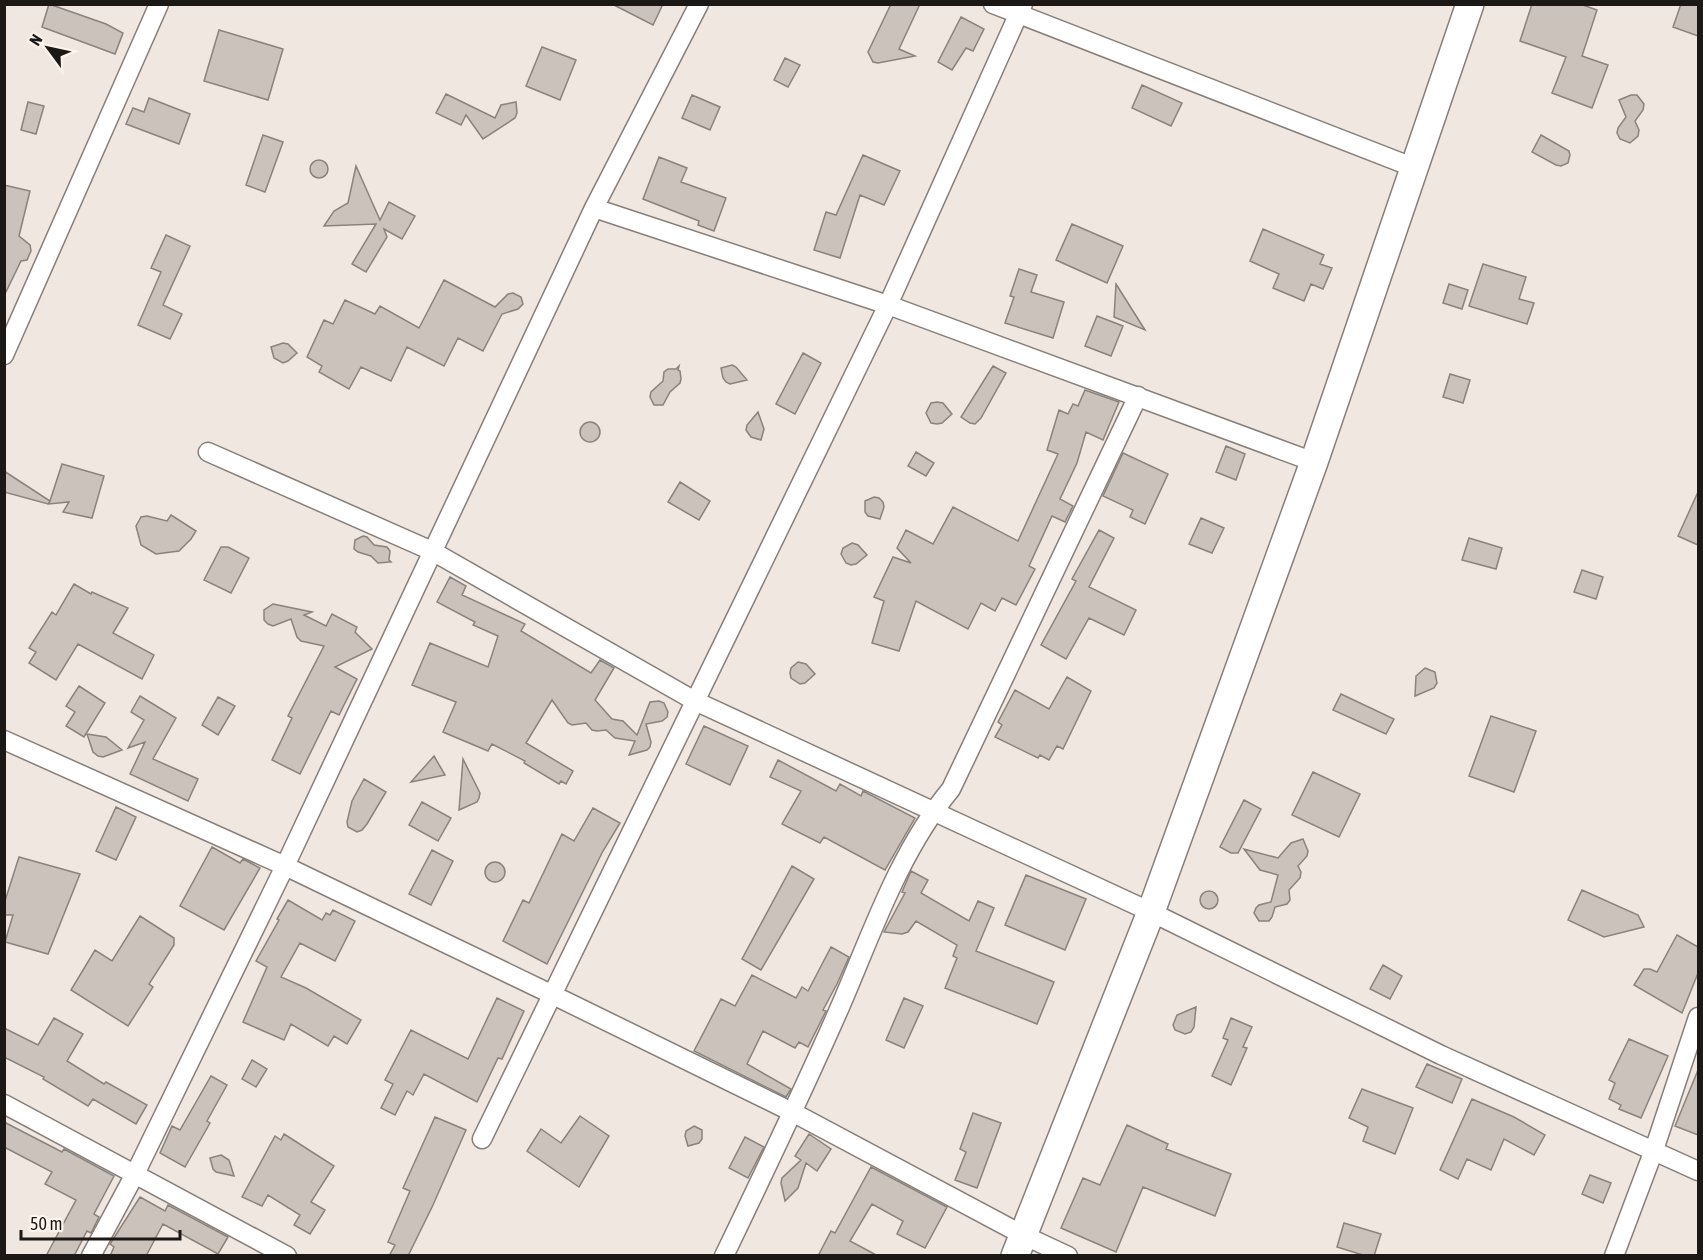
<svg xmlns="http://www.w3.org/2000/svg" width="1703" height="1260" font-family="'Asap Condensed',sans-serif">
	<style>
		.building { fill: #cbc2bc; stroke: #8a827c; stroke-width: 1.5 }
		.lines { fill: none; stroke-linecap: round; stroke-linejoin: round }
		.street-casing { stroke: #877e79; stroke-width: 21 }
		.secondary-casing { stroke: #877e79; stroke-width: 30 }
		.street { stroke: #fff; stroke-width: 18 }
		.secondary { stroke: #fff; stroke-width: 27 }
	</style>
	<rect width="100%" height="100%" fill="#f0e7e1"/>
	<path class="building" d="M49 4 106 24 123 33 115 54 42 27Z
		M612 4H663L653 25Z
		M891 4H920L899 49 915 56 878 63 873 62 868 52Z
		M1532 4H1580L1597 10 1582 56 1608 65 1592 108 1552 93 1566 57 1520 41Z
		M1681 4H1698V36L1673 27Z
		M961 17 984 29 973 51 966 48 952 70 938 62Z
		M219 30 283 49 268 100 204 81Z
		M542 47 576 60 560 100 526 86Z
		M785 58 800 65 788 87 774 80Z
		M1142 85 1182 103 1171 126 1132 108Z
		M446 94 495 118 501 105 516 102 517 113 515 118 483 139 466 115 461 125 436 113Z
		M692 95 720 107 710 130 682 118Z
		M1631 95H1637L1644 104 1643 110 1635 121 1639 130 1638 136 1630 143 1620 139 1617 133 1618 128 1626 117 1619 100Z
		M149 98 190 114 179 144 126 124 133 108 144 112Z
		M28 102 44 106 36 134 21 130Z
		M263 135 283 142 265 192 246 185Z
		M1541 135 1569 151 1570 155 1568 163 1561 166 1556 165 1532 152Z
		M863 155 900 171 884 205 860 195 840 258 814 250 826 212 836 215Z
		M659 157 687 168 681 182 726 198 714 231 698 225 699 221 643 199Z
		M310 169a9 9 0 1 1 18 0a9 9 0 1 1-18 0Z
		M356 166 380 220 389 202 415 216 402 239 384 229 387 237 366 272 352 264 376 224 324 226 334 211 348 203Z
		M4 185 30 191 19 236 30 245 31 251 27 260 21 261 4 296Z
		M1072 224 1123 246 1107 283 1056 260Z
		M1263 229 1324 255 1320 264 1332 268 1323 289 1311 284 1304 301 1273 288 1279 274 1250 261Z
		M166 235 190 246 163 305 182 314 170 339 138 325 161 272 151 268Z
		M1483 264 1526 277 1519 299 1534 303 1527 324 1469 306Z
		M1019 269 1037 275 1031 292 1064 302 1053 338 1005 323 1014 297 1010 296Z
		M444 280 495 307 508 294 513 293 521 297 523 304 518 309 502 314 483 351 458 338 444 366 407 347 391 381 361 367 349 389 319 372 322 366 307 357 324 320 333 324 345 300 375 314 380 306 419 328Z
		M1116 284 1145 330 1114 317Z
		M1449 284 1468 290 1462 309 1443 303Z
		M1097 316 1123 326 1111 356 1085 346Z
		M283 343 288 344 297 353 288 361 283 363 274 358 271 347Z
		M803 353 821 363 795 414 776 404Z
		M732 365 736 367 747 380 730 384 726 382 723 378 721 368Z
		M679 366 678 370 680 371 681 379 680 383 670 392 663 405H654L650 397 651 392 663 381 664 372 668 369H676Z
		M993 366 1006 373 981 418 975 424 970 423 961 417Z
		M1450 374 1470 380 1463 403 1443 397Z
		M1085 390 1119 402 1103 440 1086 432 1077 463 1060 499 1073 506 1065 522 1052 516 1029 566 1035 569 1016 605 1002 598 995 611 981 603 968 629 916 601 899 651 872 643 884 601 874 597 893 557 911 563 897 548 906 530 933 544 953 507 1018 541 1058 454 1047 450 1059 410 1068 414 1073 404 1078 406Z
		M937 402 943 403 952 414 942 423 937 424 931 423 926 413 931 403Z
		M758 412 764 429 761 440 751 437 746 430 747 425Z
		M580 432a10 10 0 1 1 20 0a10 10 0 1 1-20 0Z
		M1226 446 1245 454 1236 480 1216 472Z
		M916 452 934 463 926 476 908 466Z
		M1123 453 1168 474 1145 524 1130 517 1133 510 1103 496Z
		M62 464 104 476 92 518 63 512 69 502 49 504Z
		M4 471 50 501 48 504 4 492Z
		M680 482 710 501 699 520 668 502Z
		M1698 492V545L1678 536Z
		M874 497 879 498 883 502 884 507 880 519 868 516 865 512V501Z
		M171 515 196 531 191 539 179 551 156 554 141 545 136 526 141 517 147 516 167 521Z
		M1201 518 1224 528 1212 553 1189 544Z
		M1099 530 1114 538 1089 587 1136 610 1124 635 1089 618 1066 659 1041 645 1076 581 1072 579Z
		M363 536 367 537 374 545 387 547 390 551 389 560 391 562 378 563 371 556 358 552 354 549 355 540Z
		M1469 538 1502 548 1496 569 1462 560Z
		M852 543 858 545 867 555 856 564 851 565 846 563 841 554 843 548Z
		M221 547H228L249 558 231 593 204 580Z
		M1582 570 1603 577 1596 599 1574 592Z
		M450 577 466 586 462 595 525 624 521 631 591 673 600 660 614 668 595 700 612 719 623 721 637 735 650 702 659 701 664 703 668 712 667 717 662 721 646 724 651 742 650 747 647 750 629 755 635 741 615 738 606 730 597 731 592 730 586 723 572 725 568 723 552 700 526 743 573 771 566 784 561 781 559 784 524 763 525 761 492 744 488 751 443 732 456 702 412 685 430 643 488 667 498 636 473 625 475 622 437 602Z
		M74 584 91 594 92 592 128 608 113 633 154 655 142 679 78 644 56 680 29 663 36 652 29 648 52 612 56 615Z
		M273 604 312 612 304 615 326 626 332 614 357 627 355 632 372 649 335 667 357 679 339 715 331 711 300 774 272 760 292 718 288 716 324 646 301 641 297 637 291 619 273 626 268 624 264 620V610Z
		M798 662 806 664 815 674 805 683 800 684 791 678 790 673 791 668Z
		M1425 668 1435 672 1437 683 1434 688 1415 696 1416 676Z
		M1067 677 1091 691 1063 749 1057 746 1049 760 1040 755 1038 758 995 737 1002 725 998 722 1015 690 1049 709Z
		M79 686 105 703 84 737 66 726 75 712 66 706Z
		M1341 694 1394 719 1386 734 1333 710Z
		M140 696 176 718 153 759 198 779 188 801 130 774 145 742 128 748 144 720 131 712Z
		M218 697 235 706 218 735 202 725Z
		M1491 716 1536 731 1514 792 1469 776Z
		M704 726 748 746 730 785 686 764Z
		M87 734 106 737 122 750 103 757 98 756 93 752Z
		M434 756 445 775 411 782Z
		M463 759 480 793 479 798 477 802 459 810Z
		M778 760 836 791 840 784 861 796 863 791 915 818 885 870 824 837 820 843 782 824 801 791 770 777Z
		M1313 772 1360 794 1339 837 1292 815Z
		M364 779 386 792 367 824 362 830 357 832 348 827 347 822 352 801Z
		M1244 800 1261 809 1238 853H1231L1220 847Z
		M422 802 451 818 438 841 409 825Z
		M116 807 136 817 116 860 96 851Z
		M593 808 620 823 603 851 547 964 503 941 523 900 529 903 562 834 574 841Z
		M1303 839 1308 851 1307 856 1298 866 1301 872 1300 878 1289 890 1290 900 1287 904 1275 907 1272 917 1269 921H1259L1254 913 1256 908 1259 905 1271 902 1278 875 1260 870 1244 849 1278 858 1291 843Z
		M212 847 240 863 243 859 260 868 224 930 180 906Z
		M432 850 453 861 431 905 409 894Z
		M19 857 80 874 48 954 5 942 13 915H4V904Z
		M485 872a10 10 0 1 1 20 0a10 10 0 1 1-20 0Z
		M792 866 814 879 761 970 742 959Z
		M911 871 928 880 921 893 969 921 978 901 994 908 976 951 1054 982 1037 1024 945 988 957 958 953 956 957 945 916 921 908 932 902 934 884 932 905 893 902 892Z
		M1026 875 1086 899 1065 950 1005 925Z
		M1582 890 1638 915 1644 927 1604 937 1568 920Z
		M1200 900a9 9 0 1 1 18 0a9 9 0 1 1-18 0Z
		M288 900 322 920 326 913 330 915 333 910 355 921 335 961 300 943 281 977 306 988 361 1020 347 1044 334 1036 328 1046 291 1024 284 1040 243 1022 267 967 256 961 279 920 277 919Z
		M140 916 174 938V945L149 984 153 987 128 1026 71 990 95 950 112 961Z
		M1677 935 1698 947V973L1682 1013 1634 985 1644 969H1650L1657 972Z
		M831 947 849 957 837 984 823 1010 826 1011 808 1047 799 1042 795 1048 763 1031 747 1064 791 1089 786 1097 694 1051 721 999 735 1006 752 975 796 998 802 987 808 991Z
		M1383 965 1402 976 1390 999 1370 989Z
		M497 998 524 1011 502 1059 498 1058 477 1102 424 1074 413 1095 407 1091 395 1115 381 1108 393 1084 385 1080 411 1030 468 1059Z
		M904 998 923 1006 904 1048 886 1040Z
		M1196 1007 1194 1027 1191 1032 1185 1034 1175 1030 1173 1025 1177 1015Z
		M54 1018 83 1034 67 1061 104 1084 106 1082 147 1105 136 1124 93 1099 88 1106 43 1079 44 1077 4 1057V1028L38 1045Z
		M1231 1018 1252 1027 1243 1047 1247 1048 1231 1085 1212 1076 1228 1040 1223 1038Z
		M1629 1039 1668 1056 1641 1118 1619 1109 1621 1105 1609 1099 1615 1083 1609 1080Z
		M252 1060 267 1069 256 1087 242 1079Z
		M1427 1064 1462 1079 1452 1103 1416 1087Z
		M1698 1070V1135L1675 1126Z
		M211 1076 227 1085 207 1121 210 1123 185 1167 160 1153 172 1126 180 1130Z
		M1362 1089 1413 1108 1395 1154 1363 1141 1368 1127 1349 1118Z
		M1472 1099 1514 1117 1545 1135 1534 1155 1504 1139 1491 1170 1467 1159 1458 1179 1440 1170Z
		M973 1113 1001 1123 977 1188 955 1180 966 1152 960 1149Z
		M580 1116 609 1136 579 1187 527 1151 541 1129 561 1143Z
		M435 1117 466 1130 433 1205 408 1256H389L395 1245 388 1242 410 1191 403 1188Z
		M4 1122 62 1152 64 1149 114 1176 94 1214 99 1217 91 1233 87 1231 74 1256H46L76 1200 45 1184 52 1172 4 1147Z
		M1127 1125 1168 1144 1166 1149 1231 1174 1215 1216 1143 1187 1116 1252 1061 1228 1083 1178 1100 1185Z
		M694 1126 702 1130V1139L699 1143 688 1146 685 1136 686 1131Z
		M284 1134 334 1166 311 1202 325 1210 310 1234 294 1225 300 1215 268 1195 262 1206 242 1197 275 1136 281 1140Z
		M809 1134 831 1149 817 1171 806 1163 798 1188 785 1201 781 1183 782 1178 801 1160 795 1156Z
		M745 1137 764 1147 748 1178 729 1168Z
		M221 1155 229 1160 234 1176 216 1172 213 1169 210 1158Z
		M871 1167 947 1207 925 1248 897 1234 903 1221 872 1204 850 1241 878 1256H818L831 1231 835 1233Z
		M1590 1175 1611 1183 1603 1203 1582 1194Z
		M140 1197 165 1211 168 1205 228 1237 218 1254 163 1224 146 1256H110L114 1247 110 1244Z
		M1344 1223 1381 1234 1374 1256H1366L1337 1247Z"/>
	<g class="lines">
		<g class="street-casing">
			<path id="street" d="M993 4 1415 168
				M594 208 888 305 1314 462
				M4 355 159 4
				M208 452 432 551 695 701 1151 912 1441 1055 1698 1171
				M4 740 285 866 551 994 794 1113 1023 1235 1068 1256
				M4 1104 287 1256
				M482 1139 888 305 1023 4
				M91 1256 135 1174 285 866 594 208 699 4
				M724 1256C764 1173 803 1091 840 1007 872 933 899 852 951 789L1138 396
				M1614 1256 1654 1150 1698 1017"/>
		</g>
		<g class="secondary-casing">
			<path id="secondary" d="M1015 1256 1151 912 1314 462 1470 4"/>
		</g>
		<use href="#street" class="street"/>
		<use href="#secondary" class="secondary"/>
	</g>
	<rect width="1703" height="1260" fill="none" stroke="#1b1816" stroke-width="12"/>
	<g transform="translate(48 48) rotate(303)" stroke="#fef4ee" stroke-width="4.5" paint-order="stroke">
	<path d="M0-4.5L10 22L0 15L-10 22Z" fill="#1b1816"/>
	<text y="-9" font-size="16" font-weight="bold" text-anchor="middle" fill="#1b1816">N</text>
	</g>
	<path d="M21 1230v9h159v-9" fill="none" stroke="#1b1816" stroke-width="3"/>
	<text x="30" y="1230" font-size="18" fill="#1b1816" stroke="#fef4ee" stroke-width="4.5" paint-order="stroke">50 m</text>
</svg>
